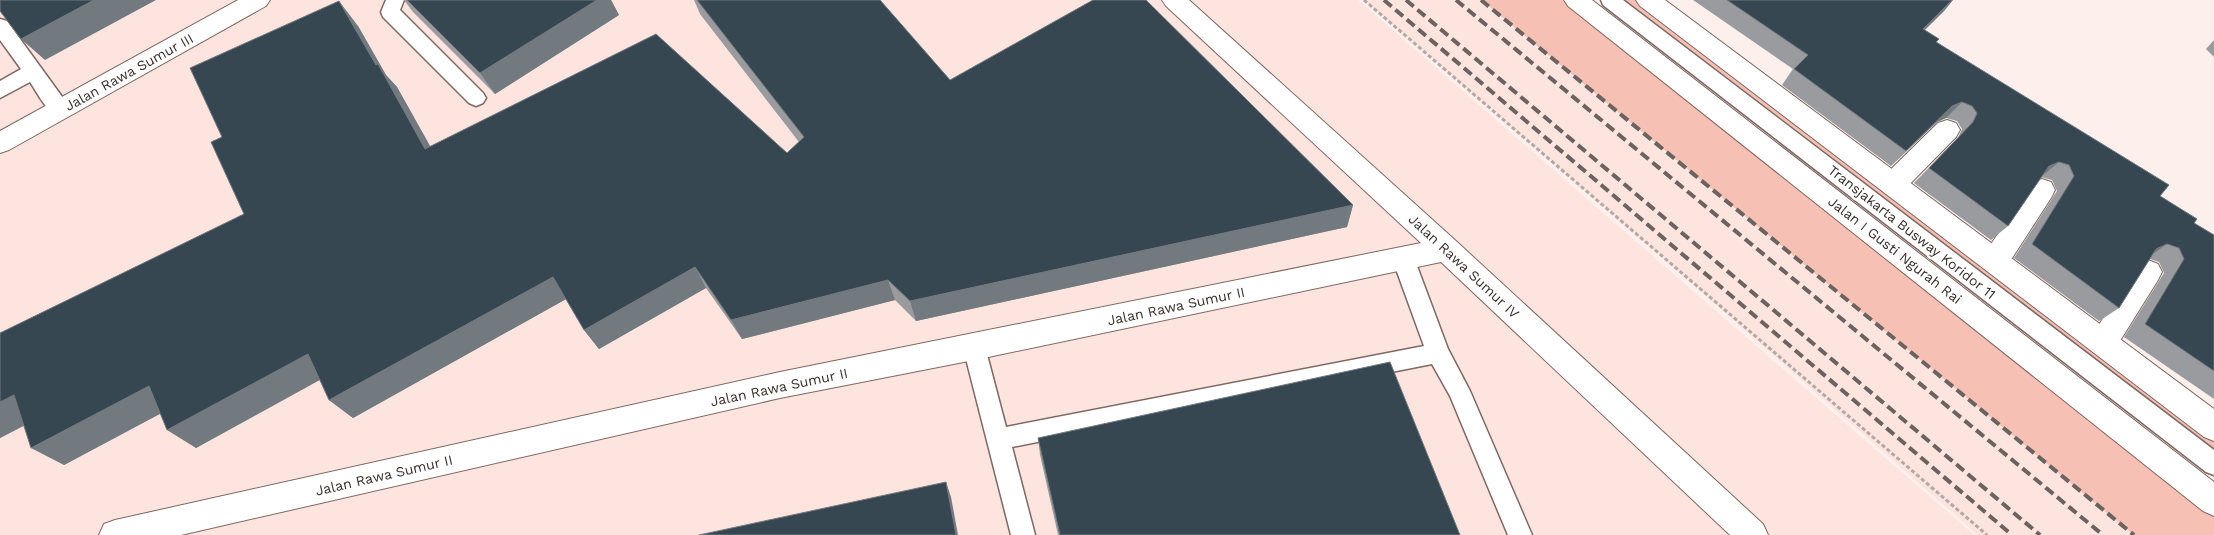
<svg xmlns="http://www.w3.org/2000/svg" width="2214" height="535" font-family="'Work Sans',sans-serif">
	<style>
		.built { fill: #fee4de }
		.green { fill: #f7c0b4 }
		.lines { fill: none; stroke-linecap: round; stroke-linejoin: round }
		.service-casing { stroke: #7d6864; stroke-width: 3 }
		.minor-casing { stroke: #7d6864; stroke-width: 2 }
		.primary-casing { stroke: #7d6864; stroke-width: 2 }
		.path { stroke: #b4a8a5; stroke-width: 3; stroke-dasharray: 4 2.5; stroke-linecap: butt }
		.service { fill: #fff; fill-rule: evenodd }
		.minor { fill: #fff; fill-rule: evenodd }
		.primary { fill: #fff; fill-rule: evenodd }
		.rail { stroke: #6c625f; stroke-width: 4; stroke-dasharray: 10 5; stroke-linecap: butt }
		.wall { fill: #9a9b9e }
		.shaded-wall { fill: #72797f }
		.building { fill: #374751; stroke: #72797f }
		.labels { text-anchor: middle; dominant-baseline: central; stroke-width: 5; stroke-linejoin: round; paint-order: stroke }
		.street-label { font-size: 14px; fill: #372e2c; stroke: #fff }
	</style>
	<rect width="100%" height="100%" fill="#fdefeb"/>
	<path class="built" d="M0 0H1358L1974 535H0Z
		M1364 0H1478L2134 535H1978L1641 239Z"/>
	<path class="green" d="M1481 0H1576L2214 501V535H2134Z
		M1611 0H1648L2214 427V464Z"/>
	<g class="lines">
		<g class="service-casing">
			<path id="service" d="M386 0H404L400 10 483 93 486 98 483 103 476 106 469 103 383 17 381 12Z
				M1601 0H1623L2214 450V475L2206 472 1603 5Z
				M0 19 7 21 68 105 71 110 68 115C50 121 39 95 30 82L0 98V81L21 69 0 40Z
				M1403 249 1410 252 1414 258 1448 349 1470 391 1532 535H1508L1450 396 1432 364 1012 447 1035 535H1011L963 347 966 340 974 337 982 340 985 347 1006 427 1424 346 1392 258 1396 252Z"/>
		</g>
		<g class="minor-casing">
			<path id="minor" d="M238 0H270L266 6 9 150 0 153V131Z
				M1162 0H1189L1456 241 1763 524 1768 535H1730L1441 262 974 360 780 398 181 535H99L104 524 115 520 780 372 1421 243 1166 6Z
				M1947 120 1956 123 1960 130 1956 137 1902 192 1893 195 1884 192 1880 184 1884 176 1938 123Z
				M2042 179 2051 182 2055 190 2051 198 2005 269 1995 273 1985 269 1981 261 1985 253 2033 182Z
				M2148 260 2158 264 2162 272 2158 280 2113 352 2103 356 2093 352 2089 343 2093 334 2138 264Z"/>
		</g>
		<g class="primary-casing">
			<path id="primary" d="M1564 0H1592L2214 482V516L2203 511 1568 6Z
				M1636 0H1665L2214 409V441L2204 437 1640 6Z"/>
		</g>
		<path class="path" d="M1364 0 1987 535"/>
		<use href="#service" class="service"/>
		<use href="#minor" class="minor"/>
		<use href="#primary" class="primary"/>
		<path class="rail" d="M1384 0 2012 535
			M1406 0 2040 535
			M1456 0 2103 535
			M1481 0 2134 535"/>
	</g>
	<path class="wall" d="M404 0H611L619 15 495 94 413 12Z
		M694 0H880L950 80 1353 205 1347 227 916 321 895 300 742 339 706 288 599 349 584 330 566 299 353 418 329 400 320 380 196 448 160 414 64 465 24 426 0 438V333L244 214 222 137 358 26 386 75 397 87 430 146 787 153 799 142 700 14Z
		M1693 0H1953L1944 11 1925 30 1939 39 1937 42 2160 196 2194 223 2214 235V399L2124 337 2164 273 2159 262 2150 259 2119 308 2099 321 2014 258 2057 191 2052 180 2041 177 2008 226 1991 240 1914 183 1958 138 1962 129 1957 121 1946 118 1937 122 1891 166 1782 85 1793 69Z
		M2214 40V57L2206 49Z
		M1038 438 1460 535H1058L1040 455Z"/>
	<path class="shaded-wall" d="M94 0H156L45 60 21 39Z
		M597 0H611L619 15 495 94 480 73Z
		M1952 0H1953L1944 11 1909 45 1923 29Z
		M339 1 358 26 386 75 397 87 444 171 425 149Z
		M1962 102 1946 118 1937 122 1891 166 1952 106Z
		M2059 162 2041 177 2049 166Z
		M1353 205 1347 227 916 321 910 301Z
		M2167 244 2147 258 2156 249Z
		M695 267 706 288 599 349 584 330Z
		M553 277 568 298 353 418 329 400Z
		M888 280 895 300 742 339 731 320Z
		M308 354 332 373 196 448 167 430Z
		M149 386 178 404 64 465 31 448Z
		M14 395 47 413 0 438V402Z
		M946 482 951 497 958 535H956Z"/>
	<path class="building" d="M0 0H94L21 39 0 11Z
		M407 0H597L480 73Z
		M697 0H880L950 80 1093 0H1146L1353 205 910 301 888 280 731 320 695 267 584 330 553 277 329 400 308 354 167 430 149 386 31 448 14 395 0 402V333L244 214 211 142 222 137 190 68 339 1 376 65 378 64 425 149 656 34 787 153 804 137Z
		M1727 0H1952L1923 29 1939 39 1936 42 2169 185 2160 196 2197 219 2194 223 2214 235V371L2145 324 2184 259 2179 248 2167 244 2156 249 2119 308 2032 244 2074 176 2069 165 2059 162 2049 166 2008 226 1929 168 1973 122 1977 113 1972 106 1962 102 1952 106 1906 151 1794 69 1808 55Z
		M1390 362 1460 535H1060L1038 438Z
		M946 482 956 535H699Z"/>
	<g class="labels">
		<g class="street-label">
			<text transform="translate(129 72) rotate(-29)">Jalan Rawa Sumur III</text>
			<text transform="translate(1912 232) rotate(38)">Transjakarta Busway Koridor 11</text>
			<text transform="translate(1895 250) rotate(38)">Jalan I Gusti Ngurah Rai</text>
			<text transform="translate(1464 266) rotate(43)">Jalan Rawa Sumur IV</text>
			<text transform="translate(1176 306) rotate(-12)">Jalan Rawa Sumur II</text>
			<text transform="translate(779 387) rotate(-12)">Jalan Rawa Sumur II</text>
			<text transform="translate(384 475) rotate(-13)">Jalan Rawa Sumur II</text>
		</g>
	</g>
</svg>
